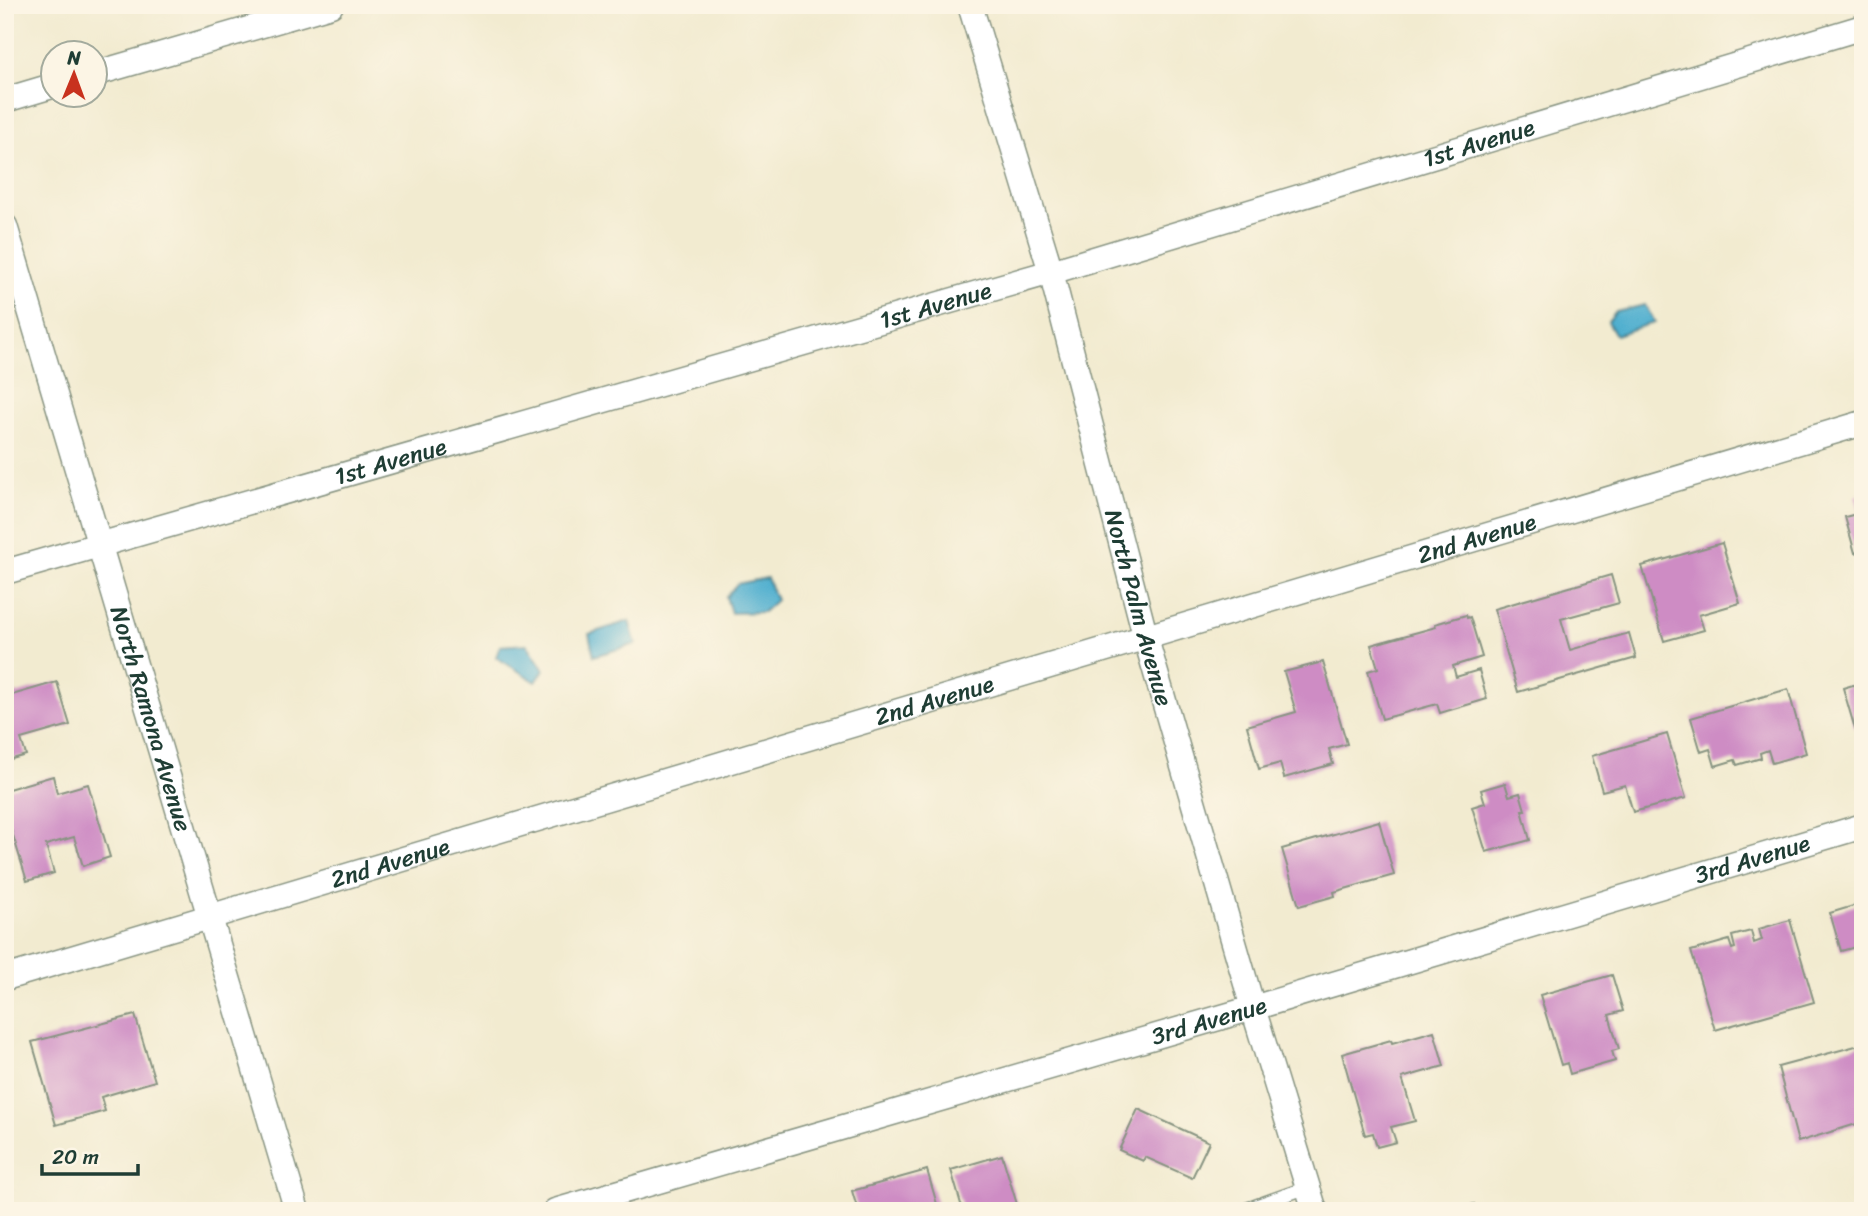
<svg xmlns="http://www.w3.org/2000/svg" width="1868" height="1216" font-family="Sriracha,sans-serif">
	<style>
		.water { fill: #50afcf; stroke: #387682; stroke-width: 2 }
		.building { fill: #ce8cc4 }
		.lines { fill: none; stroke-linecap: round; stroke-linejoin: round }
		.service-casing { stroke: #889482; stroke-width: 15 }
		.minor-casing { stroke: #889482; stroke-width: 27 }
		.service { stroke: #fff; stroke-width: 12 }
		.minor { stroke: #fff; stroke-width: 24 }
		.labels { text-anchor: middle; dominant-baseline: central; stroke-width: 6; stroke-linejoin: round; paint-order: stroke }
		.street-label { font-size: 24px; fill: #1f3d34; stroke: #fcf5e5 }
	</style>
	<rect width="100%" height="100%" fill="#fcf5e5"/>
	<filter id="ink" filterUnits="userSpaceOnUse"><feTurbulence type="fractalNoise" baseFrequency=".0143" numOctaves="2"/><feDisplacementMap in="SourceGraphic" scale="14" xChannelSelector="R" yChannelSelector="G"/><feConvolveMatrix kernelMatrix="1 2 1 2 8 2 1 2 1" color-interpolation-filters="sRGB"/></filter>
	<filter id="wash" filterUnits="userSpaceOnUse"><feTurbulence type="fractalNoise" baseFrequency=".00686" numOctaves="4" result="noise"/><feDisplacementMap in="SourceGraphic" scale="28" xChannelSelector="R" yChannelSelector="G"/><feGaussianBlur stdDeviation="1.57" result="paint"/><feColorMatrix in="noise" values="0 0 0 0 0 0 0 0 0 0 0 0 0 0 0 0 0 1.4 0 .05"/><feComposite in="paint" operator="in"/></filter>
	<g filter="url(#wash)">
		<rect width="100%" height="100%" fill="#f2ebd0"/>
		<path class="water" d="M1645 305 1655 322 1616 335 1608 322 1616 312Z
			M767 578 776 600 763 612 731 613 726 597 737 584Z
			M629 621 636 644 594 656 589 634Z
			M527 644 544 670 536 682 496 657 500 646Z"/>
		<g id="blocks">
			<path class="building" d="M1863 494V551L1855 553 1845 517 1860 513 1855 496Z
				M1722 543 1740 603 1699 615 1704 630 1664 641 1642 566Z
				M1611 575 1619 603 1561 619 1570 650 1629 633 1636 658 1518 692 1494 609Z
				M1466 615 1467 618 1470 617 1482 657 1453 666 1456 677 1479 670 1487 699 1440 713 1437 704 1382 719 1368 671 1378 668 1371 645 1436 627 1435 624Z
				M1323 662 1347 744 1329 749 1333 764 1284 778 1280 763 1259 769 1247 726 1296 712 1284 672Z
				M57 682 70 725 21 739 26 755 5 761V697Z
				M1863 682V726L1855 729 1843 688Z
				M1788 689 1806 753 1772 763 1768 750 1760 753 1761 758 1737 765 1735 760 1715 766 1710 749 1701 752 1691 718Z
				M1667 734 1686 798 1633 812 1625 785 1602 791 1592 756Z
				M53 776 57 793 88 784 110 857 83 866 74 837 46 845 54 873 27 881 5 809V790Z
				M1505 783 1509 796 1520 793 1525 810H1522L1530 840 1486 852 1472 807 1485 803 1481 790Z
				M1379 821 1394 875 1334 892 1335 896 1299 906 1282 849Z
				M1863 903V945L1841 951 1830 913Z
				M1790 920 1814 1002 1715 1030 1691 951 1729 940 1732 949 1735 948 1732 936 1751 931 1754 943 1762 940 1759 929Z
				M1612 975 1623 1011 1609 1015 1619 1049 1612 1051 1615 1061 1570 1074 1567 1063 1561 1065 1540 995Z
				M135 1015 155 1081 101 1097 105 1111 56 1125 32 1042Z
				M1434 1031 1444 1066 1402 1078 1415 1121 1391 1127 1396 1142 1377 1147 1373 1133 1365 1135 1342 1054 1391 1040 1392 1043Z
				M1863 1044V1122L1798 1142 1778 1067Z
				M1138 1109 1209 1142 1192 1178 1145 1157 1143 1161 1119 1150Z
				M1002 1155 1019 1211H963L951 1170Z
				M927 1170 939 1211H858L852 1191Z
				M1474 1204 1476 1211H1452V1210Z"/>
		</g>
	</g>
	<g filter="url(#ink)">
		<use href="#blocks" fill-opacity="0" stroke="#889482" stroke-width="2"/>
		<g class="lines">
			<g class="service-casing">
				<path id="service" d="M1241 1211 1308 1187"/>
			</g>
			<g class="minor-casing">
				<g id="minor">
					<path id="s1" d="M970 5 1051 272 1146 639 1253 1008 1315 1211"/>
					<path d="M94 74 331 5"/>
					<path d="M5 100 52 86"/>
					<path id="s2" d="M5 226 297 1211"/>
					<path id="s3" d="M5 572 1051 272 1863 27"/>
					<path id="s4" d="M5 978 1863 423"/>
					<path id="s5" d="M555 1211 1253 1008 1863 826"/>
				</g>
			</g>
			<use href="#service" class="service"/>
			<use href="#minor" class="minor"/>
		</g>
	</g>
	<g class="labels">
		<g class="street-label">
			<text stroke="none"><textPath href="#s3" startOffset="1535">1st Avenue</textPath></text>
			<text stroke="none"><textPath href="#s3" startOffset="968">1st Avenue</textPath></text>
			<text stroke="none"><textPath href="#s3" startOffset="401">1st Avenue</textPath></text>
			<text stroke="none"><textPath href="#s4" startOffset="1536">2nd Avenue</textPath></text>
			<text stroke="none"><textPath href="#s1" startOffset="626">North Palm Avenue</textPath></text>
			<text stroke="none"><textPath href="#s4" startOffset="970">2nd Avenue</textPath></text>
			<text stroke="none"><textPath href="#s2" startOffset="514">North Ramona Avenue</textPath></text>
			<text stroke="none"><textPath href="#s5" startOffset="1248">3rd Avenue</textPath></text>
			<text stroke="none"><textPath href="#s4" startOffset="402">2nd Avenue</textPath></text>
			<text stroke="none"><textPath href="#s5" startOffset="681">3rd Avenue</textPath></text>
		</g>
	</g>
	<rect width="1868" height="1216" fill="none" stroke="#fcf5e5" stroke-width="28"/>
	<g transform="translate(74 74) rotate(1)"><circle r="33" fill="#fcf5e5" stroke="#a4ab9e" stroke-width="2"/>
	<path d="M0-5L12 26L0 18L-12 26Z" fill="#c8321e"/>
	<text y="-10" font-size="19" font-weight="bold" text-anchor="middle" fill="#1f3d34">N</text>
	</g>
	<path d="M42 1164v10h96v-10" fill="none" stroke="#1f3d34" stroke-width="3.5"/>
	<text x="52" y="1164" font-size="21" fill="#1f3d34" stroke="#fcf5e5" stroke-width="5" paint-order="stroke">20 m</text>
</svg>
